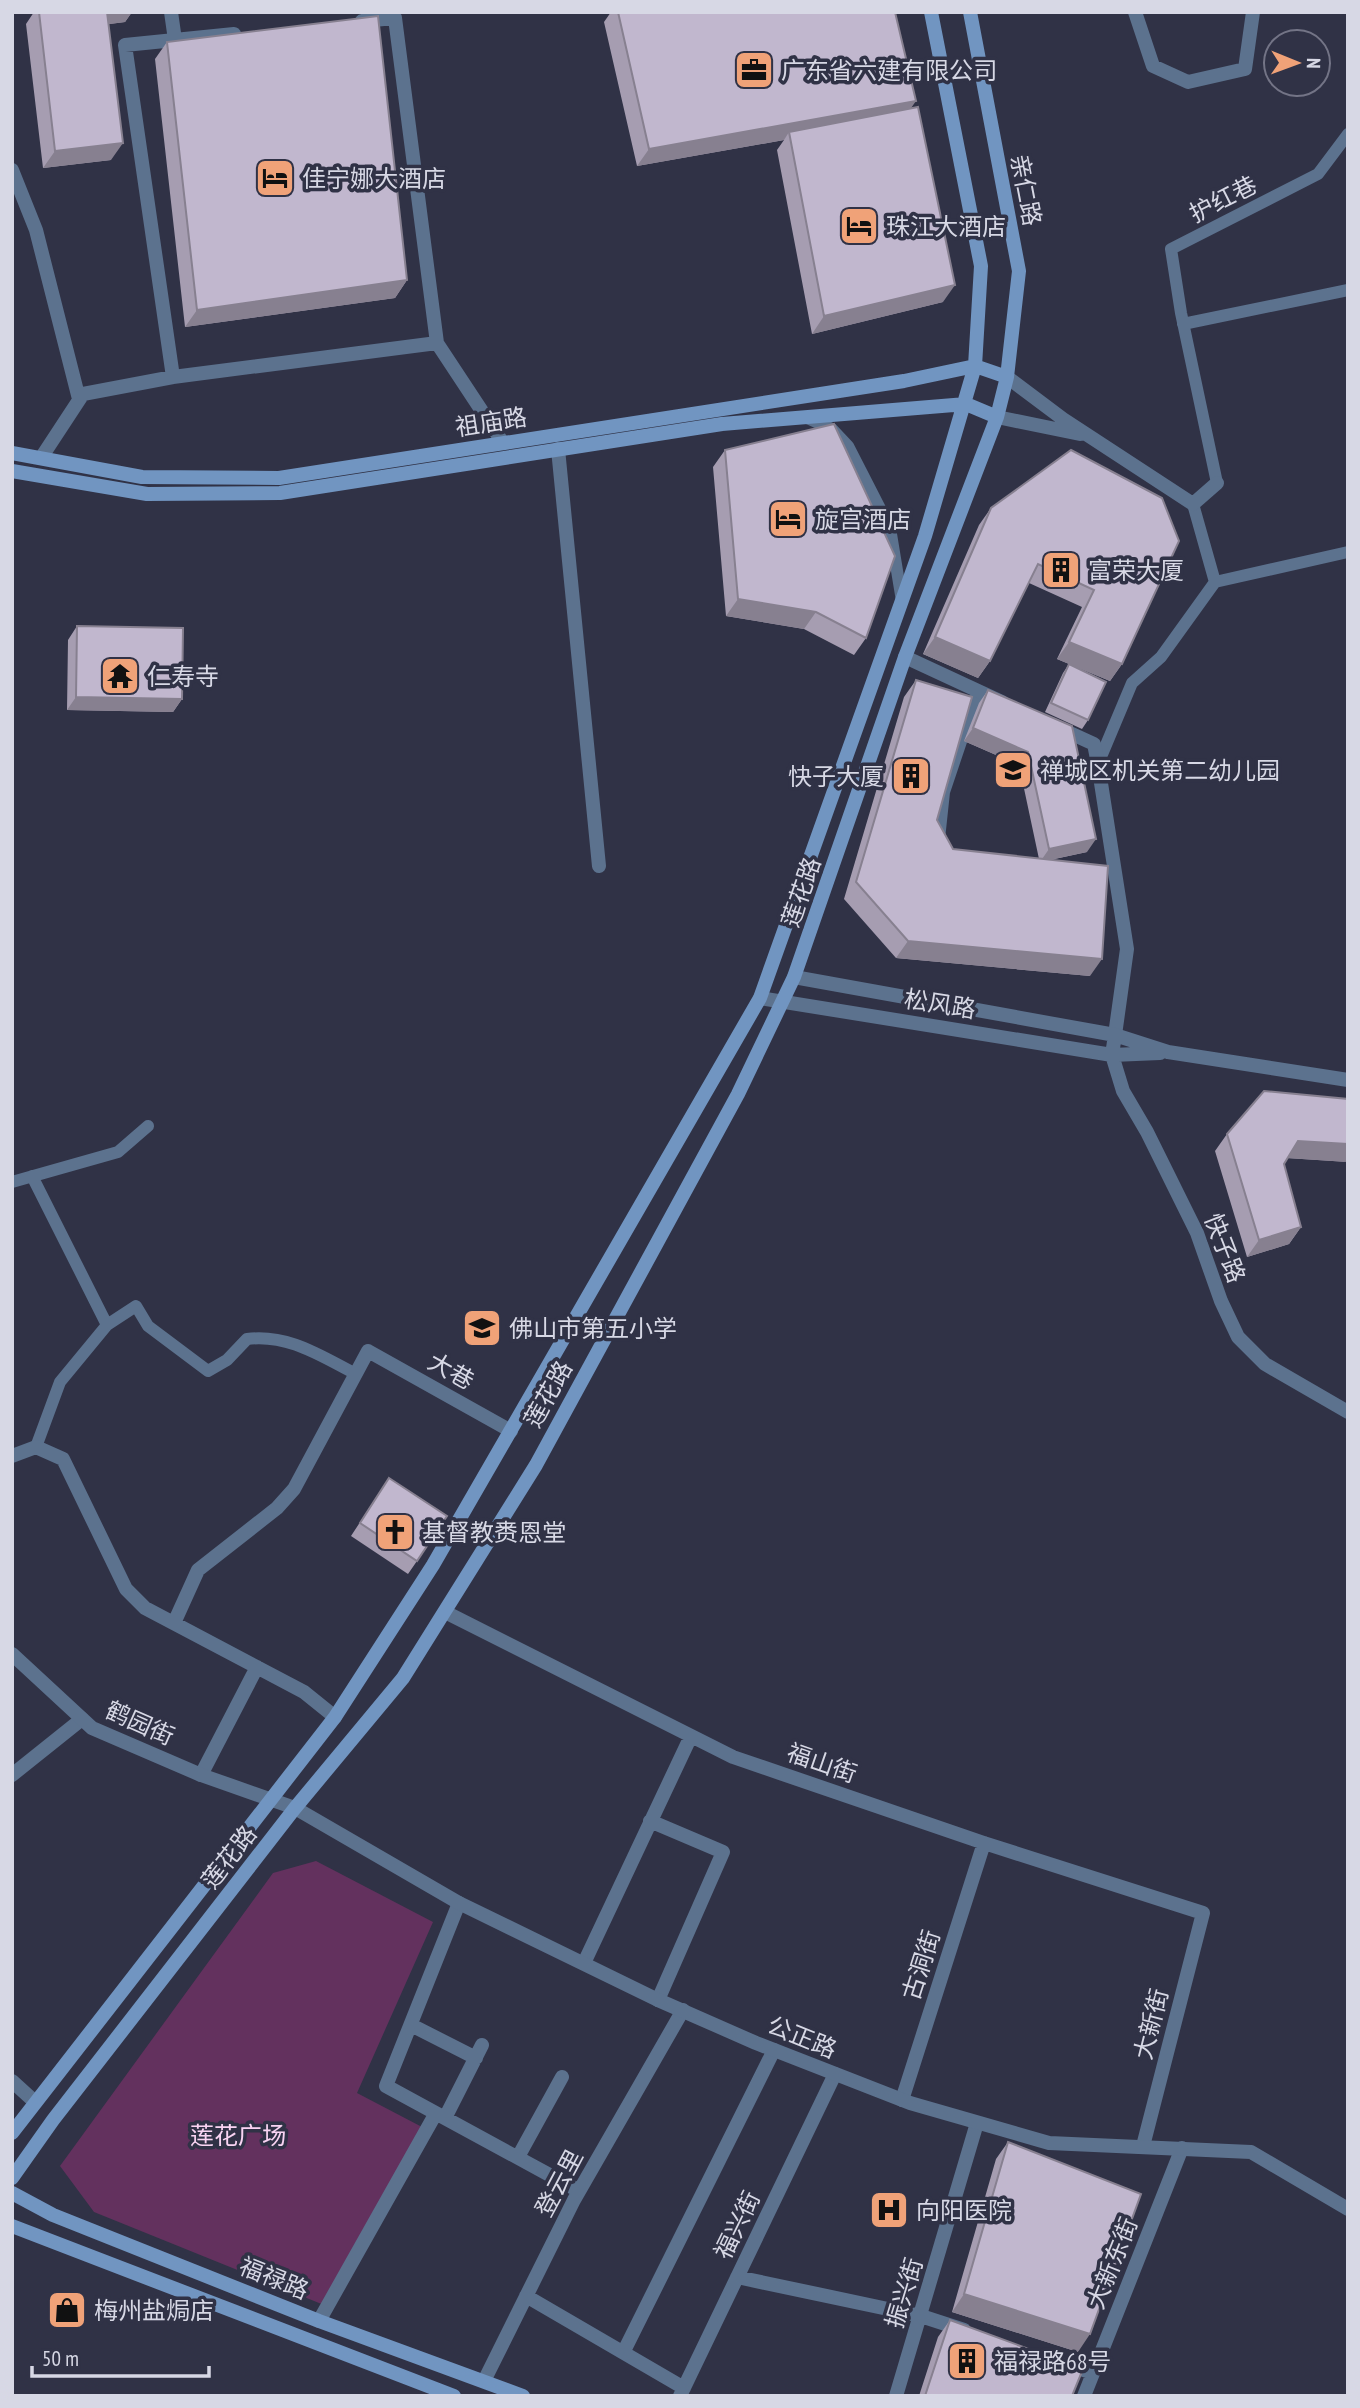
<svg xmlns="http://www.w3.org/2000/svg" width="1360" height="2408" font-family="'PT Sans Narrow','Noto Sans SC',sans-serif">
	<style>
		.green { fill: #63315e }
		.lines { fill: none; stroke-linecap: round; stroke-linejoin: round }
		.service { stroke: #5c728e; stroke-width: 12 }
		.pedestrian { stroke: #5c728e; stroke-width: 14 }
		.minor { stroke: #5c728e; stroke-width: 14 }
		.tertiary { stroke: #5c728e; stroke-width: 14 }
		.secondary { stroke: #7195c1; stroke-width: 14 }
		.wall { fill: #a69db1 }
		.shaded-wall { fill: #878090 }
		.building { fill: #c1b7ce; stroke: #878090; stroke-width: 2 }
		.labels { text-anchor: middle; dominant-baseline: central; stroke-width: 7; stroke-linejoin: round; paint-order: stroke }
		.poi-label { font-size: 24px; fill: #d7d8e5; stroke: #303246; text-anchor: start }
		.street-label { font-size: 24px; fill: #d7d8e5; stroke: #303246 }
		.park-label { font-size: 24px; fill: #f9d4f3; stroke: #303246 }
	</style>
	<rect width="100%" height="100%" fill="#303246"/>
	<path class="green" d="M316 1861 433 1922 357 2093 422 2127 324 2305 94 2212 60 2166 273 1873Z"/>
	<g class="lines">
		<path class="service" d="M1183 324 1348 290
			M805 417 832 429 848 446 890 528 902 601
			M1217 483 1181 313 1171 249 1318 174 1348 134
			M1215 582 1348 552
			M1098 764 1132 683 1161 657 1215 582 1193 504
			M939 839 944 792 978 691
			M32 1176 107 1325
			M12 1182 118 1152 148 1126
			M36 1447 60 1382 107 1325 136 1306 148 1326 208 1371 227 1360 247 1339C288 1334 319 1355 354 1373"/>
		<path class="pedestrian" d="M558 449 599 866"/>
		<path class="minor" d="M171 12 175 40
			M1135 12 1153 66 1188 82 1245 69 1253 12
			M362 21 395 18 437 343 503 443
			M12 170 36 230 79 399
			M173 377 437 343
			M1007 377 1063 419 1193 504 1217 483
			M997 417 1080 434
			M41 458 83 394 173 377 125 45 234 34
			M905 657 1002 702
			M1059 728 1094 744 1098 764 1127 949 1115 1035
			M12 1456 36 1447 63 1459 126 1589 145 1608 304 1692 335 1717
			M445 1612 733 1757 984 1843 1203 1913 1143 2146
			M174 1623 198 1570 277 1508 294 1489 368 1351 511 1431
			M12 1775 82 1719
			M201 1775 257 1667
			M650 1821 723 1852 658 2000
			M459 1903 386 2086 579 2191
			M584 1963 691 1736
			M411 2025 476 2058
			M12 2081 35 2102
			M902 2100 984 1843
			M445 2118 482 2045
			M518 2157 562 2077
			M737 2277 921 2316 964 2330
			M526 2296 684 2388
			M319 2321 436 2113
			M624 2351 774 2050
			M1066 2364 1093 2373
			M484 2381 574 2200 683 2010
			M680 2396 835 2074
			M896 2396 977 2123
			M1084 2396 1182 2148"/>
		<path class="tertiary" d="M794 977 1115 1035 1168 1052 1348 1080
			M760 998 1112 1055 1160 1053
			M1115 1035 1112 1055 1123 1091 1147 1132 1197 1233 1221 1301 1238 1337 1265 1364 1348 1412
			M12 1654 92 1728 201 1775 295 1808 459 1903 658 2000 756 2043 910 2103 1049 2143 1251 2152 1348 2209"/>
		<path class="secondary" d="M975 366 1007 377
			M12 453 142 477 279 478 904 381 975 366
			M12 471 147 494 280 493 722 424 966 404 997 417
			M12 2133 335 1717 433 1565 760 998 925 536 975 366 981 266 931 12
			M12 2178 53 2120 295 1808 403 1678 536 1465 738 1094 794 977 905 657 997 417 1007 377 1019 271 970 12
			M12 2193 53 2215 319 2321 523 2396
			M12 2226 454 2396"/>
	</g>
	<path class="wall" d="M34 12H132L125 22 109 24 111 160 43 168 26 24Z
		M611 12H895L910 109 943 302 812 334 777 150 784 140 637 166 604 22Z
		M167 42 407 280 395 298 185 327 155 59Z
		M725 450 866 638 854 655 804 629 726 616 713 467Z
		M1071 450 1122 664 1110 681 1057 659 1082 607 1029 583 990 661 978 678 923 654 979 525 991 508Z
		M77 626 182 699 173 712 67 710 68 640Z
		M1069 664 1088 720 1082 729 1045 712 1063 673Z
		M916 680 937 820 953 849 1039 859 1019 765 964 741 979 703 988 690 1072 726 1087 852 1050 860 1090 976 896 958 844 899 904 697Z
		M1227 1134 1348 1162 1287 1158 1284 1164 1301 1227 1289 1244 1247 1257 1215 1151Z
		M389 1478 417 1561 408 1574 351 1536Z
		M1008 2142 1078 2352 952 2312 996 2159Z
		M950 2320 1072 2396H919L938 2337Z"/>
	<path class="shaded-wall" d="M104 12H132L125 22 95 26Z
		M916 101 904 118 789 132 784 140 637 166 649 149Z
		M123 143 111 160 43 168 55 151Z
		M407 280 395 298 185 327 197 310Z
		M955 285 943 302 812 334 824 316Z
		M738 599 816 612 804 629 726 616Z
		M935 637 990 661 978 678 923 654Z
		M1069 642 1122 664 1110 681 1057 659Z
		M76 697 182 699 173 712 67 710Z
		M973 728 1028 752 1019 765 964 741Z
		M1096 839 1087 852 1040 862 1049 849Z
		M908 941 1102 959 1090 976 896 958Z
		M1298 1141 1348 1144V1162L1286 1158Z
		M1301 1227 1289 1244 1247 1257 1259 1240Z
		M964 2294 1090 2334 1078 2352 952 2312Z"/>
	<path class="building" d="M39 12H107L123 143 55 151Z
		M618 12H895L916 101 649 149Z
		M378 16 407 280 197 310 167 42Z
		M918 107 955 285 824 316 789 132Z
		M834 424 895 556 866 638 816 612 738 599 725 450Z
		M1071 450 1162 498 1179 541 1122 664 1069 642 1094 590 1038 564 990 661 935 637 991 508Z
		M77 626 183 628 182 699 76 697Z
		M1069 664 1106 682 1088 720 1051 703Z
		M916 680 972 697 937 820 953 849 1108 866 1102 959 908 941 856 882Z
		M988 690 1072 726 1096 839 1049 849 1028 752 973 728Z
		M1264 1091 1348 1099V1144L1298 1141 1284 1164 1301 1227 1259 1240 1227 1134Z
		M389 1478 447 1516 417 1561 360 1523Z
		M1008 2142 1141 2194 1090 2334 964 2294Z
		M950 2320 1083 2369 1072 2396H925Z"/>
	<defs>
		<g id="office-square" transform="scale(2.0125)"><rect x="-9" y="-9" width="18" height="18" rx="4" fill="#f0a278" stroke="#303246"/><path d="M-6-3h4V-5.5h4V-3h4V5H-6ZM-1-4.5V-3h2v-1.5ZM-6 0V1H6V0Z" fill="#111"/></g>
		<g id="hotel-square" transform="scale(2.0125)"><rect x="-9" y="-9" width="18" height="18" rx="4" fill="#f0a278" stroke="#303246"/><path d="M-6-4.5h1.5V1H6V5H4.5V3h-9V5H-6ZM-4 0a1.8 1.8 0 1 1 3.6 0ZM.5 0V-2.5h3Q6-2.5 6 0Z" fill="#111"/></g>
		<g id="building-square" transform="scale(2.0125)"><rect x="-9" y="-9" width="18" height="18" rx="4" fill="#f0a278" stroke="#303246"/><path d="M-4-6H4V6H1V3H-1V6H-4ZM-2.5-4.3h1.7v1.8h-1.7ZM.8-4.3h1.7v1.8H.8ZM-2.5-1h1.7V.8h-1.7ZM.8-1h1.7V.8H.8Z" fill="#111"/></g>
		<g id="temple-square" transform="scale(2.0125)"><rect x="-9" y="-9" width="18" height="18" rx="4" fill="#f0a278" stroke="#303246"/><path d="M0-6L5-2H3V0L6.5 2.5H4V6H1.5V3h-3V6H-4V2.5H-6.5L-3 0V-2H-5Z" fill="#111"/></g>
		<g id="school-square" transform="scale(2.0125)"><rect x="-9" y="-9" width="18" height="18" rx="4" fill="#f0a278" stroke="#303246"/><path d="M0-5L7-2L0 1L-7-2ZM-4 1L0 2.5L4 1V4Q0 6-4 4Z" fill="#111"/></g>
		<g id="church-square" transform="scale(2.0125)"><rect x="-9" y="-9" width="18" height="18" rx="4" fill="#f0a278" stroke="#303246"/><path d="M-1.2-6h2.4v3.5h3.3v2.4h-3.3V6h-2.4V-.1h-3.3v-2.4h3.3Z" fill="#111"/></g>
		<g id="hospital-square" transform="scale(2.0125)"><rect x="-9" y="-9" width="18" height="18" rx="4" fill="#f0a278" stroke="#303246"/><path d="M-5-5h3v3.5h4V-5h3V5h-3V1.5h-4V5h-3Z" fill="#111"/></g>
		<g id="shop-square" transform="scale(2.0125)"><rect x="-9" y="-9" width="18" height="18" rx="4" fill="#f0a278" stroke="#303246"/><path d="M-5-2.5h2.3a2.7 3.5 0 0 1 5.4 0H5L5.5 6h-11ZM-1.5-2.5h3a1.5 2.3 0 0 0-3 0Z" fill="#111"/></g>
	</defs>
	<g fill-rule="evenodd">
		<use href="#office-square" x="754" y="70"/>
		<use href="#hotel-square" x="275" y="178"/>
		<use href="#hotel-square" x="859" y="226"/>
		<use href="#hotel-square" x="788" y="519"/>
		<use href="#building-square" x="1061" y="570"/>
		<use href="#temple-square" x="120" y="676"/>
		<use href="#school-square" x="1013" y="770"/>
		<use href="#building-square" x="911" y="776"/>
		<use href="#school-square" x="482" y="1328"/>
		<use href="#church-square" x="395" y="1532"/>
		<use href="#hospital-square" x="889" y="2210"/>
		<use href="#shop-square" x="67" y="2310"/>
		<use href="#building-square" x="967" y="2361"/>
	</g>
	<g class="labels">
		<g class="poi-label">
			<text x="781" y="70">广东省六建有限公司</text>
			<text x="302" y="178">佳宁娜大酒店</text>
			<text x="886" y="226">珠江大酒店</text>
			<text x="815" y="519">旋宫酒店</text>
			<text x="1088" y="570">富荣大厦</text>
			<text x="147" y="676">仁寿寺</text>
			<text x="1040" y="770">禅城区机关第二幼儿园</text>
			<text x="884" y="776" text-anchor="end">快子大厦</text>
			<text x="509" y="1328">佛山市第五小学</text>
			<text x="422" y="1532">基督教赉恩堂</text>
			<text x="916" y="2210">向阳医院</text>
			<text x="94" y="2310">梅州盐焗店</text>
			<text x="994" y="2361">福禄路68号</text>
		</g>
		<g class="street-label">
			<text transform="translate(1026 190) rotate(79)">亲仁路</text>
			<text transform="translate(1223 199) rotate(-27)">护红巷</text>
			<text transform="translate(491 422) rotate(-9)">祖庙路</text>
			<text transform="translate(801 892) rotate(-71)">莲花路</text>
			<text transform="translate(940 1004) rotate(9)">松风路</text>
			<text transform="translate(1225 1248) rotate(69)">快子路</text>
			<text transform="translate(451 1371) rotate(29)">大巷</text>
			<text transform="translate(548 1394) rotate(-61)">莲花路</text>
			<text transform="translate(140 1723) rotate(24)">鹤园街</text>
			<text transform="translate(822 1763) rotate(19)">福山街</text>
			<text transform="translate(229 1857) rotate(-52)">莲花路</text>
			<text transform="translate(921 1965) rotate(-72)">古洞街</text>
			<text transform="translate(1151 2024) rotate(-76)">大新街</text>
			<text transform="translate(802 2037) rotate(22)">公正路</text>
			<text transform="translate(559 2183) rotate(-62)">登云里</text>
			<text transform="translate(737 2225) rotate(-64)">福兴街</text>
			<text transform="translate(1112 2263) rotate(-68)">大新东街</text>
			<text transform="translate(274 2278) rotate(22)">福禄路</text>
			<text transform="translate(904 2293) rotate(-73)">振兴街</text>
		</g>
		<g class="park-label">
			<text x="238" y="2135">莲花广场</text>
		</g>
	</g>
	<rect width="1360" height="2408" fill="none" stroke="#d7d8e5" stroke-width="28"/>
	<g transform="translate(1297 63) rotate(91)"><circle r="33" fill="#303246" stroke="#737486" stroke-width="2"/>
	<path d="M0-5L12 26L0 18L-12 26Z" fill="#f0a278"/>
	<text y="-10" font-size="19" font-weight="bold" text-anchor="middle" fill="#d7d8e5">N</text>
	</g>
	<path d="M32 2366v10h177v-10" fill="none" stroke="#d7d8e5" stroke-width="3.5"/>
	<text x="42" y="2366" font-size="21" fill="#d7d8e5" stroke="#303246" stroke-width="5" paint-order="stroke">50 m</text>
</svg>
